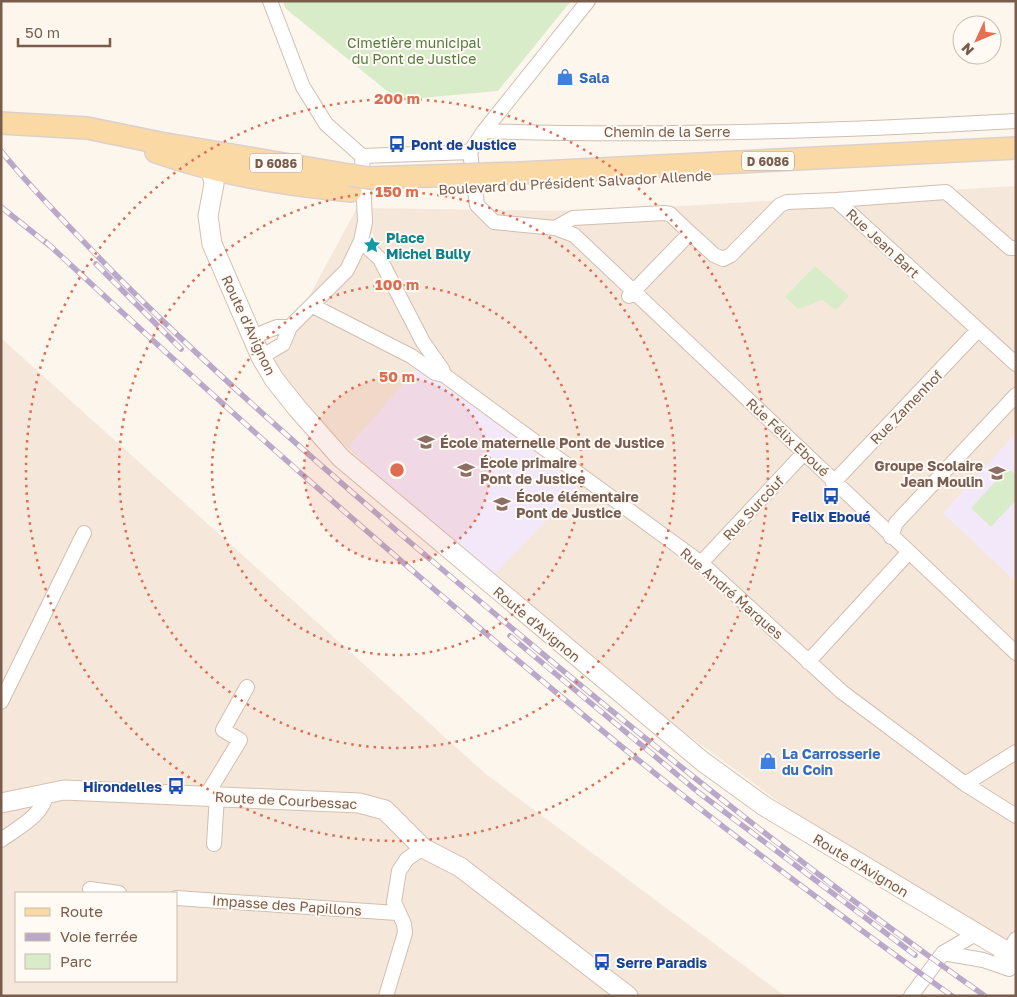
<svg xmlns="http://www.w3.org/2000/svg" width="1017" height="997" font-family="'Golos Text',sans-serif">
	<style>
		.residential { fill: #f5e8da; fill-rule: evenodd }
		.education { fill: #f3e8fa }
		.green { fill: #d8ecc9 }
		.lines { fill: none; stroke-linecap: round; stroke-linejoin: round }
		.street-casing { stroke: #d1beb0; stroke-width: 16 }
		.secondary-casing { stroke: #d6c0b0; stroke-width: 21 }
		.primary-casing { stroke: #dad1cd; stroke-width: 24 }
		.street { stroke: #fff; stroke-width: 14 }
		.secondary { stroke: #fff; stroke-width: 19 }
		.primary { stroke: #fbd9a5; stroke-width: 21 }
		.rail-casing { stroke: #b9a8c9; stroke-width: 5.5 }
		.rail { stroke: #fffaf3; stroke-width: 4; stroke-dasharray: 11; stroke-linecap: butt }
		.primary-bridge-casing { stroke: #dad1cd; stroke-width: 24; stroke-linecap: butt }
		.primary-bridge { stroke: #fbd9a5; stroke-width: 21 }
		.ring { fill: none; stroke: #dc6d51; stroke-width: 2.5; stroke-dasharray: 2.5 5 }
		.labels { text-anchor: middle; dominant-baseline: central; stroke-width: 4; stroke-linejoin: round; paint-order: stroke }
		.shield { fill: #fffaf3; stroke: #a28b7f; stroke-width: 1 }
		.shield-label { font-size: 12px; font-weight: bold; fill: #7a5c4d }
		.park-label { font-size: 14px; fill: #537a41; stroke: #fffaf3 }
		.shop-label { font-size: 14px; font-weight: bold; fill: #366cbe; stroke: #fffaf3; text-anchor: start }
		.street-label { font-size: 14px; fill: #7a5c4d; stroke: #fffaf3 }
		.transit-label { font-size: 14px; font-weight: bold; fill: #164399; stroke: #fffaf3; text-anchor: start }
		.culture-label { font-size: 14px; font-weight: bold; fill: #0d838f; stroke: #fffaf3; text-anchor: start }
		.education-label { font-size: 14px; font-weight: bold; fill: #785e54; stroke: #fffaf3; text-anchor: start }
		.centre { fill: #dc6d51; stroke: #fffaf3; stroke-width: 2.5 }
		.ring-label { font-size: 15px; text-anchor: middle; font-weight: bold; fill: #dc6d51; stroke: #fffaf3; stroke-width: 4; stroke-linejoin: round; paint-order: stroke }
	</style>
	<rect width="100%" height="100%" fill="#fdf6ec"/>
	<path class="residential" d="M1016 186V947L812 826 648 706 438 528 312 416 274 361 357 208 598 211Z
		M1 338 487 775 785 996H1ZM16 893H176V981H16Z"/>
	<path class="education" d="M417 368 431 375 554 466 578 487 495 574 438 528 360 459 349 446Z
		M1016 433V582L943 513Z"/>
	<path class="green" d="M283 1H571L498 91 398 100 285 8Z
		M815 266 849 296 836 310 822 300 798 309 785 297Z
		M1008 468 1016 475V500L991 527 971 508Z"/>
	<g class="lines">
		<g class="street-casing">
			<path id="street" d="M270 1 303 87 326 124 362 156
				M484 131C660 137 840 131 1016 121
				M470 152 477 205 494 222 555 228 574 235 1016 653
				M470 152 484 131 588 1
				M362 156 470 152
				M836 200 946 192 1010 248H1016
				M555 228 573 218 664 213 670 214 690 233
				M361 241 380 259 423 342 442 369 444 375
				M629 296 690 233 714 255 723 259 731 255 780 205 787 202 836 200 1016 364
				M313 306 411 356 435 373 444 375 701 563 842 692 965 784 1016 816
				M252 337 277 327H290
				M261 357 283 344 290 327 347 270 361 241 365 222 362 156
				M833 483 978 330
				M891 537 896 523 1016 395
				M701 563 804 453
				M808 662 908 553
				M1 702 84 533
				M965 784 1016 752
				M206 796 240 740 223 730 247 687
				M1 840C19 827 44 815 47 792
				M214 844 217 796
				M90 889 119 893
				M176 898 397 913
				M943 953 983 960 1009 969 1016 965
				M1001 958 1008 953 1016 939
				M386 996 405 933 404 924 394 902 399 871 407 859 423 848
				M911 996 943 953 977 933"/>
		</g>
		<g class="secondary-casing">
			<path id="secondary" d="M211 169 214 184 208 216 212 244 261 357 274 379 297 408 341 458 702 761 764 806 1016 957
				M1 803 64 790 359 803 385 810 423 848 460 867 628 996"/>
		</g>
		<g class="primary-casing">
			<path id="primary" d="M1 123 87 128 160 143 349 175
				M156 152C218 174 284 185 351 191
				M520 173 1016 148"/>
		</g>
		<use href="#street" class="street"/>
		<use href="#secondary" class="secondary"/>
		<use href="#primary" class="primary"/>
		<g class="rail-casing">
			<path id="rail" d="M1 151C34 192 71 228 107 266 204 364 307 454 411 543 597 701 785 856 985 996
				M1 207 50 246
				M46 242C231 414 421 582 616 742 725 831 838 914 952 996
				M96 264 181 349
				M510 636 698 792 915 955"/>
		</g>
		<use href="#rail" class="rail"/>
		<g class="primary-bridge-casing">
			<path id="primary-bridge" d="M349 175 369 178 520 173"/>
		</g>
		<use href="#primary-bridge" class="primary-bridge"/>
	</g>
	<circle cx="397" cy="470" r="93" fill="#dc6d51" fill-opacity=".12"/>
	<g class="ring">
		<circle cx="397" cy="470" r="93"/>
		<circle cx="397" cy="470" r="185"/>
		<circle cx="397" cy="470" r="278"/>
		<circle cx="397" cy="470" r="371"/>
	</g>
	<defs>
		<g id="shop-bare" transform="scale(1.35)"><path d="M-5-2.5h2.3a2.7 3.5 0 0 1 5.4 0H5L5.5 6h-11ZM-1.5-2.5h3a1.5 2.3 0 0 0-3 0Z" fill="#3f7fe0" stroke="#fffaf3" stroke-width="2.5" paint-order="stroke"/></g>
		<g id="bus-bare" transform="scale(1.35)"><path d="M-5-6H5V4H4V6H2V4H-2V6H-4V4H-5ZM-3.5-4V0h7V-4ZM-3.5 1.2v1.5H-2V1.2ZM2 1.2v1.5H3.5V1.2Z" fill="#1a4fb4" stroke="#fffaf3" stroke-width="2.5" paint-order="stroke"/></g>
		<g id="sight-bare" transform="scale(1.35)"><path d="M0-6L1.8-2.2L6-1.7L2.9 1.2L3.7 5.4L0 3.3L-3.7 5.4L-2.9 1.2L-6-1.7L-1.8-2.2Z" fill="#0f9aa8" stroke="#fffaf3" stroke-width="2.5" paint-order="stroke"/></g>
		<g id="school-bare" transform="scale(1.35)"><path d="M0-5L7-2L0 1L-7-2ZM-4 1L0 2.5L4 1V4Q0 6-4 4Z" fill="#8d6e63" stroke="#fffaf3" stroke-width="2.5" paint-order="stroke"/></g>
	</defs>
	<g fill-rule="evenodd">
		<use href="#shop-bare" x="565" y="77"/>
		<use href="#bus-bare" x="397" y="144"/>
		<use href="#sight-bare" x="372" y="245"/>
		<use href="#school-bare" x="426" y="442"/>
		<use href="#school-bare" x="466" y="470"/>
		<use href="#school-bare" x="997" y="473"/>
		<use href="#bus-bare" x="831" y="496"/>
		<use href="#school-bare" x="502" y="504"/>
		<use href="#shop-bare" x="768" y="761"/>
		<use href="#bus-bare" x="176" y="786"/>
		<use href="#bus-bare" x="602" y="962"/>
	</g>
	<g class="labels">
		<g class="shield">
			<rect x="742" y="151.5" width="52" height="19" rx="4"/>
			<rect x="250" y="153.5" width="52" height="19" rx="4"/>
		</g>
		<g class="shield-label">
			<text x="768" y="161">D 6086</text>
			<text x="276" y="163">D 6086</text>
		</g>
		<g class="park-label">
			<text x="414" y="42">Cimetière municipal<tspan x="414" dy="16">du Pont de Justice</tspan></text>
		</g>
		<g class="shop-label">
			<text x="579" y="77">Sala</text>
			<text x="782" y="753">La Carrosserie<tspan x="782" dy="16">du Coin</tspan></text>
		</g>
		<g class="street-label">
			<text x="667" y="131">Chemin de la Serre</text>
			<text transform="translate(575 182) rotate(-3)">Boulevard du Président Salvador Allende</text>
			<text transform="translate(883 243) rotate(43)">Rue Jean Bart</text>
			<text transform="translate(249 325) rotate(65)">Route d'Avignon</text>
			<text transform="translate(906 407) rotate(-46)">Rue Zamenhof</text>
			<text transform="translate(788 437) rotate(43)">Rue Félix Eboué</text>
			<text transform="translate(753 508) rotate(-47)">Rue Surcouf</text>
			<text transform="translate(732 593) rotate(41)">Rue André Marques</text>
			<text transform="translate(537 624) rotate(40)">Route d'Avignon</text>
			<text transform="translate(286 800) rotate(3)">Route de Courbessac</text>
			<text transform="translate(861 865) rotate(31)">Route d'Avignon</text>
			<text transform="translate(287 905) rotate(4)">Impasse des Papillons</text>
		</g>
		<g class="transit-label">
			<text x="411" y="144">Pont de Justice</text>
			<text x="831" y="516" text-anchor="middle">Felix Eboué</text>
			<text x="162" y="786" text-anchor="end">Hirondelles</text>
			<text x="616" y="962">Serre Paradis</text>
		</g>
		<g class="culture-label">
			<text x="386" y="237">Place<tspan x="386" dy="16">Michel Bully</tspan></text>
		</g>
		<g class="education-label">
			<text x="440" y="442">École maternelle Pont de Justice</text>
			<text x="480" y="462">École primaire<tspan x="480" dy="16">Pont de Justice</tspan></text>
			<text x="983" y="465" text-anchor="end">Groupe Scolaire<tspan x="983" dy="16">Jean Moulin</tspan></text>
			<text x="516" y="496">École élémentaire<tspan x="516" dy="16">Pont de Justice</tspan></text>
		</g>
	</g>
	<circle cx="397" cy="470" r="8" class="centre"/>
	<g class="ring-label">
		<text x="397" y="104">200 m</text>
		<text x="397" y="197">150 m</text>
		<text x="397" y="290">100 m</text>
		<text x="397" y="382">50 m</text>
	</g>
	<rect width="1017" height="997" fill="none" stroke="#7a5c4d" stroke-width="5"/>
	<rect x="15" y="892" width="162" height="90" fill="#fffaf3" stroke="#cabbb1"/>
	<rect x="25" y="908" width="25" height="8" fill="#fbd9a5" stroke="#cabbb1"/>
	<text x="60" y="917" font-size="15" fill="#7a5c4d">Route</text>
	<rect x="25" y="933" width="25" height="8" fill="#b9a8c9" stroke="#cabbb1"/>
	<text x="60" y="942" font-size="15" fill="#7a5c4d">Voie ferrée</text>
	<rect x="25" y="954" width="25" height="15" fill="#d8ecc9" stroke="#cabbb1"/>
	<text x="60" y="967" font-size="15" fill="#7a5c4d">Parc</text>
	<g transform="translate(977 40) rotate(226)"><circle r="24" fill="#fffaf3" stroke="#cabbb1"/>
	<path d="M0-4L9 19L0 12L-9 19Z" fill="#e76f51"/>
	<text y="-8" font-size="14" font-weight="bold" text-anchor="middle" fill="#7a5c4d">N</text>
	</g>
	<path d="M18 38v8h92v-8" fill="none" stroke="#7a5c4d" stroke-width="2.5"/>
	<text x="25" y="38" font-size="15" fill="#7a5c4d" stroke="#fffaf3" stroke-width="4" paint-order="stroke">50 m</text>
</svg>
